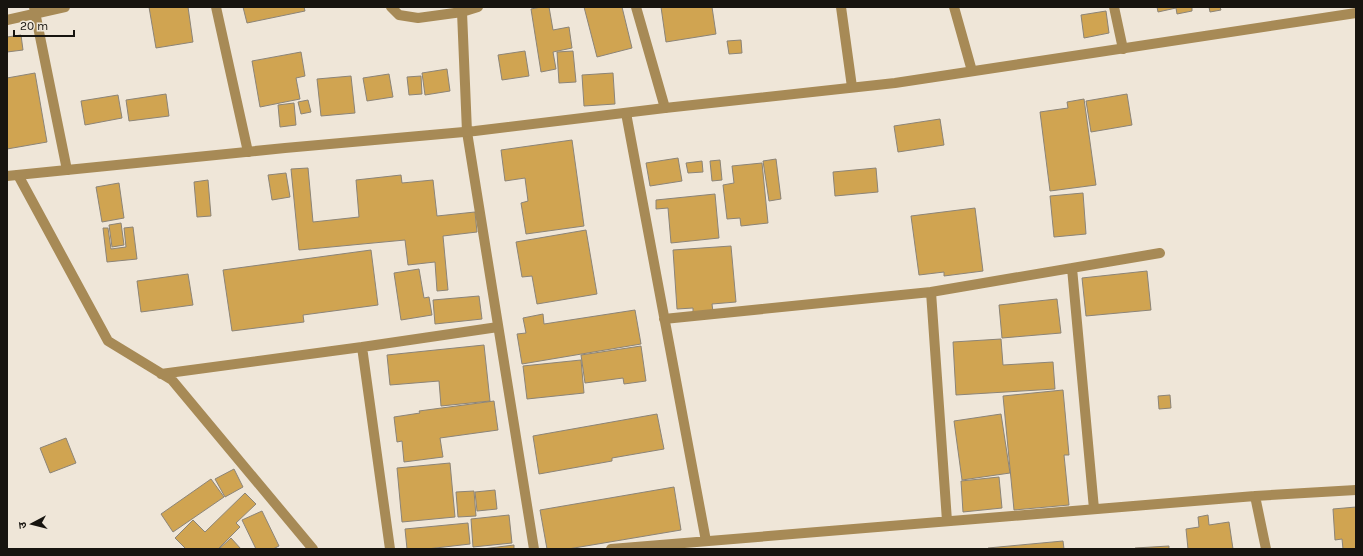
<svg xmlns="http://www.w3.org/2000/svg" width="1363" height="556" font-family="Karla,'Noto Sans Devanagari',sans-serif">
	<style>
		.building { fill: #d0a451; stroke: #8c8477 }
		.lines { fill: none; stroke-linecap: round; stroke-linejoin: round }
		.minor { stroke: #a78a56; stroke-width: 10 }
		.tertiary { stroke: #a78a56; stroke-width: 10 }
	</style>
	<rect width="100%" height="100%" fill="#efe6d8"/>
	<path class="building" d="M149 7H188L193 42 156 48Z
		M243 7H304L305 11 247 23Z
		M541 7H549L553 30 569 27 572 48 553 52 556 69 541 72 531 9Z
		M584 7H622L632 48 597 57Z
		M661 7H712L716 34 666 42Z
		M1157 7H1192V11L1177 14 1176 8 1158 12Z
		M1209 7H1220L1221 10 1210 12Z
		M1106 11 1109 33 1084 38 1081 15Z
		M21 35 23 50 7 52V37Z
		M741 40 742 53 729 54 727 41Z
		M525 51 529 76 502 80 498 55Z
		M573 51 576 82 559 83 557 52Z
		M301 52 305 76 296 78 300 99 260 107 252 61Z
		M447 69 450 91 425 95 422 73Z
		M35 73 47 142 7 149V78Z
		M613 73 615 104 584 106 582 75Z
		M389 74 393 97 367 101 363 78Z
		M351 76 355 113 321 116 317 79Z
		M421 76 422 94 409 95 407 77Z
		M166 94 169 116 129 121 126 100Z
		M1127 94 1132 125 1091 132 1086 101Z
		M118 95 122 118 85 125 81 101Z
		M1084 99 1096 185 1050 191 1040 112 1068 108 1067 102Z
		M308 100 311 112 301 114 298 102Z
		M294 103 296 125 280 127 278 105Z
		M940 119 944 145 898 152 894 126Z
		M572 140 584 226 526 234 521 203 528 201 525 178 505 181 501 150Z
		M678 158 682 181 650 186 646 163Z
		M776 159 781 199 769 201 763 161Z
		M720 160 722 180 712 181 710 161Z
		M702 161 703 172 688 173 686 163Z
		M762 163 768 223 741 226 740 218 727 219 723 185 734 183 732 166Z
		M308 168 313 222 359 217 356 180 401 175 402 183 433 180 437 216 475 212 477 232 443 236 448 290 437 291 435 262 408 265 405 240 299 250 291 169Z
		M876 168 878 192 835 196 833 172Z
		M286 173 290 197 272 200 268 175Z
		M208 180 211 216 197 217 194 182Z
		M119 183 124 218 102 222 96 187Z
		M1083 193 1086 234 1054 237 1050 196Z
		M715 194 719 238 671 243 668 208 656 209V200Z
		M975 208 983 271 944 276V272L919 275 911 216Z
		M121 223 124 245 112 247 109 225Z
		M133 227 137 259 107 262 103 228H108L111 249 126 247 124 228Z
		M586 230 597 294 537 304 532 276 522 277 516 242Z
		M731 246 736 302 712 304 713 312 693 313V308L677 309 673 250Z
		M371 250 378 305 303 315 304 322 232 331 223 270Z
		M419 269 424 298 429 297 432 315 401 320 394 273Z
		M1147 271 1151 310 1086 316 1082 278Z
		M188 274 193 305 141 312 137 281Z
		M479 296 482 319 435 324 433 300Z
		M1057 299 1061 333 1002 338 999 305Z
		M635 310 641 344 522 364 517 334 526 333 523 318 543 314 544 324Z
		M1001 339 1003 365 1053 362 1055 389 956 395 953 342Z
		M484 345 490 401 441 406 439 381 390 385 387 355Z
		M641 346 646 381 624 384 623 378 585 383 581 355Z
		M581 360 584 393 527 399 523 366Z
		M1063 390 1069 455H1064L1069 505 1014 510 1003 396Z
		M1170 395 1171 408 1159 409 1158 396Z
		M494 401 498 430 440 438 443 457 404 462 402 441 397 442 394 417 420 413 419 411Z
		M657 414 664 449 612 458V461L539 474 533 436Z
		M1001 414 1010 473 962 480 954 421Z
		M66 438 76 463 50 473 40 448Z
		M450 463 455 517 402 522 397 468Z
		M234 469 243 487 225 497 215 479Z
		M999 477 1002 508 963 512 961 481Z
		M211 479 224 497 173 532 161 514Z
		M674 487 681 530 568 549H547L540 510Z
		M495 490 497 509 477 511 475 492Z
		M474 491 476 516 458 517 456 492Z
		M245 493 256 504 236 523 240 527 218 549H186L175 538 193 520 205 532Z
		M1356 507V549H1343L1342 539 1335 540 1333 509Z
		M262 511 279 546 273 549H256L242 520Z
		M509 515 512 543 473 547 471 519Z
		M1208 515 1209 525 1229 522 1233 549H1188L1186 529 1199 527 1198 517Z
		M468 523 470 544 427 549H407L405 529Z
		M231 538 241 549H219Z
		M1063 541 1064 549H988V548Z
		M514 545V549H482Z
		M1169 546V549H1135V548Z"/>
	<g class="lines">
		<path class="minor" d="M34 7 67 170
			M216 7 248 152
			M391 7 399 15 418 18 462 12 467 132 534 549
			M636 7 665 108
			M841 7 852 87
			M954 7 972 71
			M1114 7 1123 49
			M462 12 478 7
			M7 20 65 7
			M626 113 706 541
			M18 175 108 341 172 380 313 549
			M1072 268 1094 509
			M931 292 1160 253
			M664 319 931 292 947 521
			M362 347 498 327
			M161 374 362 347 390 549
			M1255 496 1266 549
			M611 549 1255 496 1356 490"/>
		<path class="tertiary" d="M7 176 285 148 475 131 665 108 895 83 1356 13"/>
	</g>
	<rect width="1363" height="556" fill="none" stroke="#17140f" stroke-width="16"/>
	<g transform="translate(32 524) rotate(263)" stroke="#efe6d8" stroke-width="3" paint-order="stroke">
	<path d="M0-3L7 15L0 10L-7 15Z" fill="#17140f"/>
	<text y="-6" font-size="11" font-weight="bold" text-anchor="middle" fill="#17140f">उ</text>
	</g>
	<path d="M14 30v6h60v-6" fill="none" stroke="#17140f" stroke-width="2"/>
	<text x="20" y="30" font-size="12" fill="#17140f" stroke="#efe6d8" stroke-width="3" paint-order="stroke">20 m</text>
</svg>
